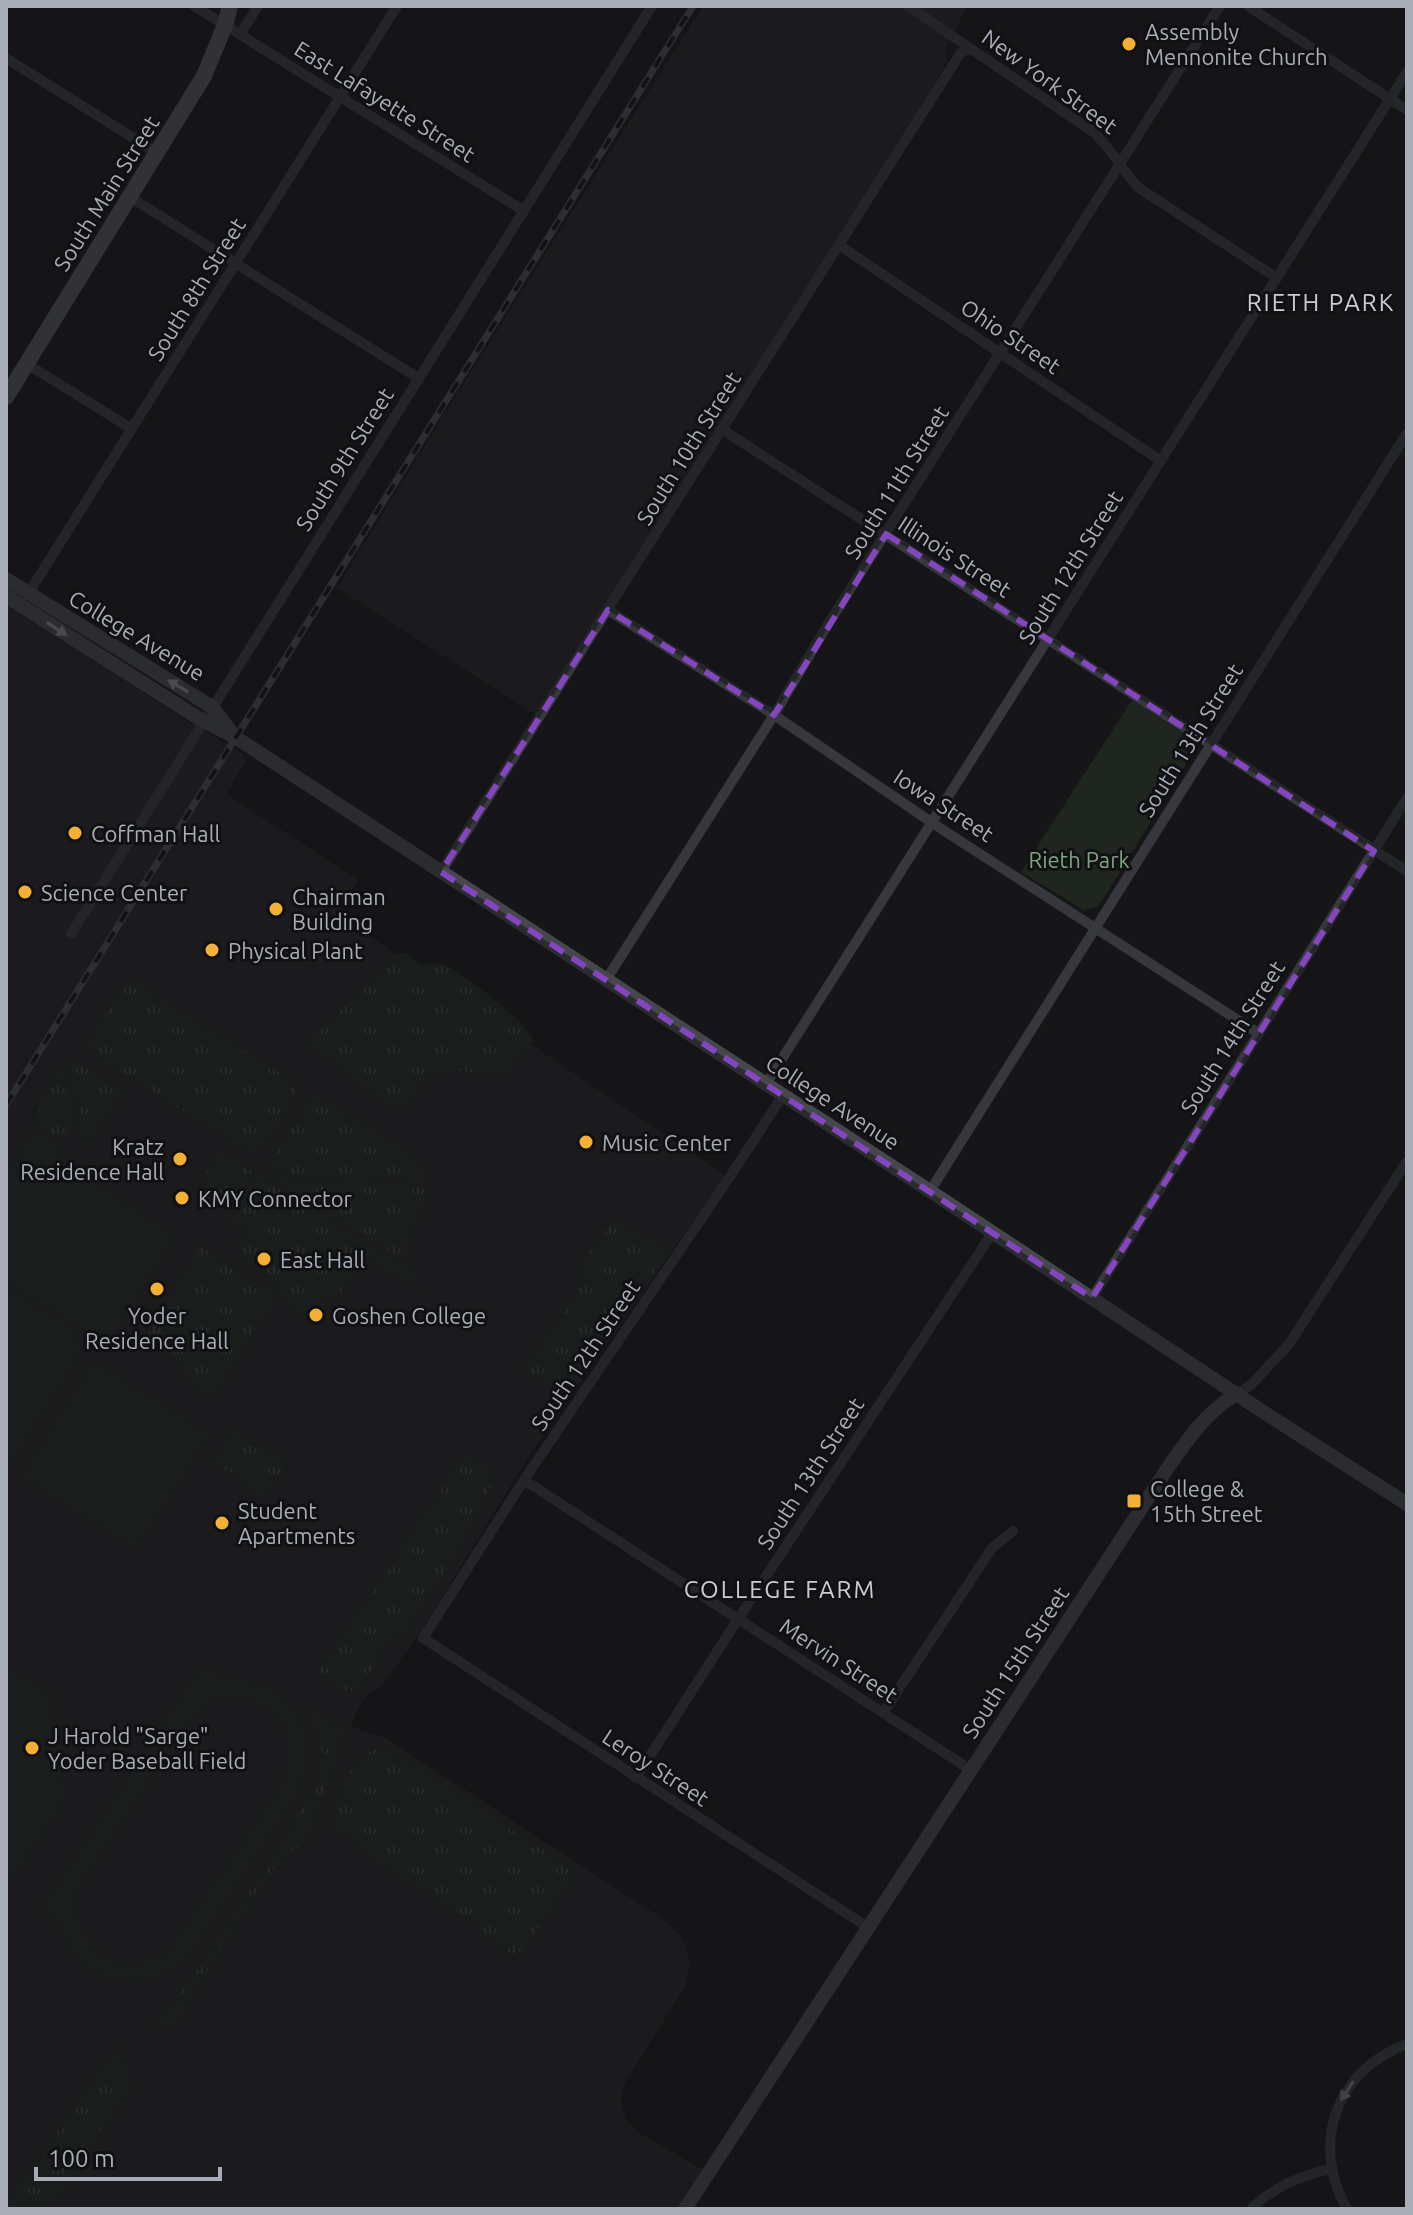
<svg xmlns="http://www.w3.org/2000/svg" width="1413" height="2215" font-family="Ubuntu,sans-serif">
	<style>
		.built { fill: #222225 }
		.grass { fill: url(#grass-tufts) }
		.park { fill: #1e261f; fill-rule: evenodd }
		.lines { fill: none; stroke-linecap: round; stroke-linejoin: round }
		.street { stroke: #37383d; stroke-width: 10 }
		.secondary { stroke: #45474d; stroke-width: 14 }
		.primary { stroke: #53555c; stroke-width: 16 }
		.rail-casing { stroke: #4a4c52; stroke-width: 7 }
		.rail { stroke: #111113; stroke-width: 4; stroke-dasharray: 12; stroke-linecap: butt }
		.oneway { fill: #858993 }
		.oneway2 { fill: #757881 }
		.marked { fill: none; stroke: #8446be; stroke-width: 6; stroke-dasharray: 16 10; stroke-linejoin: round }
		.poi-dot { fill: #f2b134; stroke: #111113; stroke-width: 3 }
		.labels { text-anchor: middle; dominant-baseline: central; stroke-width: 6; stroke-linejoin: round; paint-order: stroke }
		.poi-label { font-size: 22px; fill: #a8adb8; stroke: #111113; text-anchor: start }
		.street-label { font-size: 22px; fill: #a8adb8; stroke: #111113 }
		.park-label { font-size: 22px; fill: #7fa381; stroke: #111113 }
		.neighbourhood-label { font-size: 24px; letter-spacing: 2px; fill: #c9ccd4; stroke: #111113 }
	</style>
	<defs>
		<pattern id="grass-tufts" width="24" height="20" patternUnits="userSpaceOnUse" patternTransform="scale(2)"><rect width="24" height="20" fill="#1e261f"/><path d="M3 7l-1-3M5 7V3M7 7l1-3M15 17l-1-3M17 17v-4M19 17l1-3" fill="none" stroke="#3c433d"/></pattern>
	</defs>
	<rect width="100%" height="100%" fill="#161618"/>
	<path class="built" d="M703 6H968L945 48 947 61 894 158 540 717 337 588 451 403Z
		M6 601 179 716 243 754 246 761 226 794 358 880 337 914 725 1175 529 1456 417 1637 381 1687 369 1693 361 1703 350 1726 387 1739 663 1919 681 1937 685 1945 690 1965 686 1985 628 2078 623 2090 621 2101 626 2119 639 2133 707 2172 682 2209H6Z"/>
	<path class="grass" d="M400 953H405C410 956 415 962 421 964 429 966 437 963 446 966 466 975 525 1021 533 1040L505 1073C481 1082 447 1058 426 1079 418 1086 414 1096 408 1105 386 1116 354 1075 336 1062 328 1056 318 1052 309 1047L312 1039 393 958Z
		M131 982 290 1079C295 1085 297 1090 295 1098L262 1149 256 1151 245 1149 88 1051V1044L124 985Z
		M73 1061 123 1090 85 1150 69 1066Z
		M64 1063 75 1123 68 1135 59 1138 36 1123 43 1096Z
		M314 1096H319L409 1153 420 1165 426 1182 420 1183 394 1180V1177L389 1176 388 1179C362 1172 348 1179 323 1178 303 1177 285 1172 265 1173L308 1100Z
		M220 1152 252 1172C247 1181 242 1194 233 1199 217 1208 200 1190 206 1174 209 1167 215 1159 220 1152Z
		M257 1175 389 1257 402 1261 409 1259 417 1290 366 1256 336 1299 325 1293 308 1318 281 1300 278 1282 246 1261 238 1246 247 1230 230 1219Z
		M270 1177 326 1181 362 1177 407 1186 424 1187 427 1188C425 1212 405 1229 407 1254L397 1256Z
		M613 1220 655 1242 666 1253 665 1258 646 1284 641 1283 637 1286 638 1295 635 1301 592 1355 572 1387 569 1390 548 1387 524 1369 569 1303 576 1296 584 1259Z
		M201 1247 277 1295 212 1397 197 1388 175 1359 144 1339Z
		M237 1430 252 1445 285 1462C283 1475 271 1484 266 1496L214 1462 234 1431Z
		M470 1457 490 1470 494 1481 451 1563 404 1634 391 1640 381 1652 360 1690C344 1693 329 1684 320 1671L321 1667C330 1653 343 1640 349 1626L386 1572 394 1563 399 1552 432 1503 440 1497 442 1486 463 1458Z
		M307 1709 339 1727 342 1738 341 1746 307 1842 286 1855 274 1868 192 1994 174 2026C168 2028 161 2030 157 2023L173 2004 278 1849 315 1788 322 1754 321 1738Z
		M379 1748 400 1756 572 1869 574 1883 564 1891 523 1950 512 1954C497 1946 486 1932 473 1923 427 1890 374 1864 334 1825 331 1800 353 1755 379 1748Z
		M118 2046 129 2088 50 2209H6V2204Z"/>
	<path class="park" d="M1132 700 1184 734 1190 740 1193 753 1102 901 1098 906 1084 910 1021 872Z
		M33 1131 62 1148 55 1160 176 1236 106 1344 6 1281V1170L17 1158Z
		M6 1288 75 1331 80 1354 6 1470Z
		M94 1362 209 1435 136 1549 22 1476Z
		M203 1665 217 1675 213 1681C281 1670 325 1725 299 1789L194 1948C183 1961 172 1972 155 1977 112 1991 63 1960 59 1915L54 1920 41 1911ZM226 1696C278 1696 302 1735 284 1782L171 1949C124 1989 65 1947 78 1887L188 1719 206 1703Z
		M6 1666 50 1694 64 1801 6 1888Z"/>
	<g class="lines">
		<path class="street" d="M194 6 524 211
			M908 6 1092 131C1111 147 1121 170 1139 188L1277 278
			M1248 6 1407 110
			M240 35 258 6
			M6 58 157 153
			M130 197 418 378
			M839 245 1161 461
			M27 364 132 429
			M723 430 1407 871
			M28 594 397 6
			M608 610 774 715 943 830 1258 1033
			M441 872 960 54 969 47
			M71 934 652 6
			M606 980 774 715 828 624 1220 6
			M766 1084 1407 72
			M783 1095 731 1175 524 1480 423 1638 869 1928
			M930 1191 1407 433
			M1092 1298 1407 798
			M1237 1394 1251 1385 1289 1344 1407 1161
			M524 1480 971 1770
			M883 1713 992 1548 1013 1531
			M636 1778 738 1619 993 1232
			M1251 2209C1272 2188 1302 2175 1331 2169
			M1347 2209C1310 2143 1336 2070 1407 2044"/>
		<path class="secondary" d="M6 579 212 707 233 734
			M6 596 203 721 235 737 930 1191 1265 1413 1407 1504
			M685 2209 1165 1472C1185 1443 1205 1412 1237 1394"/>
		<path class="primary" d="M6 397 204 76 225 25 230 6"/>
		<g class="rail-casing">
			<path id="rail" d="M6 1105 693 6"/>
		</g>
		<use href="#rail" class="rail"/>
	</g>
	<defs><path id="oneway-solid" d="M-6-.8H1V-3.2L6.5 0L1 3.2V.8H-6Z" transform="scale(2)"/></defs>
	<g class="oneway">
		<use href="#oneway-solid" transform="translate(57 629) rotate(33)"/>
		<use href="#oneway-solid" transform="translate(178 686) rotate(-150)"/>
	</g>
	<use class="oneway2" href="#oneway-solid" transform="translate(1347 2091) rotate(122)"/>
	<path d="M0 0H1413V2215H0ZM886 534 1374 851 1092 1298 441 872 608 610 774 715Z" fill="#161618" fill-opacity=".55" fill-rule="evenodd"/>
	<path class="marked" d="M886 534 1374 851 1092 1298 441 872 608 610 774 715Z"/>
	<g class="poi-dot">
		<circle cx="1129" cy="44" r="8"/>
		<circle cx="75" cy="833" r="8"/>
		<circle cx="25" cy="892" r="8"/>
		<circle cx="276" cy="909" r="8"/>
		<circle cx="212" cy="950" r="8"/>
		<circle cx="586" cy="1142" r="8"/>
		<circle cx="180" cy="1159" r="8"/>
		<circle cx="182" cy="1198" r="8"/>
		<circle cx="264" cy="1259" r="8"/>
		<circle cx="157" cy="1289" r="8"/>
		<circle cx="316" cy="1315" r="8"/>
		<rect x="1126" y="1493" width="16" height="16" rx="4"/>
		<circle cx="222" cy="1523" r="8"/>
		<circle cx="32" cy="1748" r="8"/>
	</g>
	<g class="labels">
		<g class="poi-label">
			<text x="1145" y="31">Assembly<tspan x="1145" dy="25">Mennonite Church</tspan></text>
			<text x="91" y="833">Coffman Hall</text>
			<text x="41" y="892">Science Center</text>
			<text x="292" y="896">Chairman<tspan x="292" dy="25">Building</tspan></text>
			<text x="228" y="950">Physical Plant</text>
			<text x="602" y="1142">Music Center</text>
			<text x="164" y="1146" text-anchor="end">Kratz<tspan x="164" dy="25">Residence Hall</tspan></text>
			<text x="198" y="1198">KMY Connector</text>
			<text x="280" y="1259">East Hall</text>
			<text x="157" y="1315" text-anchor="middle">Yoder<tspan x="157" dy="25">Residence Hall</tspan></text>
			<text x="332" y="1315">Goshen College</text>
			<text x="1150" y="1488">College &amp;<tspan x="1150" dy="25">15th Street</tspan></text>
			<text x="238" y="1510">Student<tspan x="238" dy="25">Apartments</tspan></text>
			<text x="48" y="1735">J Harold "Sarge"<tspan x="48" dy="25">Yoder Baseball Field</tspan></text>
		</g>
		<g class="street-label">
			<text transform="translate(1050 81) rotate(36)">New York Street</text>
			<text transform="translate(385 101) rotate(32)">East Lafayette Street</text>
			<text transform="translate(106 193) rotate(-58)">South Main Street</text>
			<text transform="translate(196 289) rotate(-58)">South 8th Street</text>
			<text transform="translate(1011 336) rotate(34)">Ohio Street</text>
			<text transform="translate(688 448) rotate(-58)">South 10th Street</text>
			<text transform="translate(344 459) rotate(-58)">South 9th Street</text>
			<text transform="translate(896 482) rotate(-58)">South 11th Street</text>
			<text transform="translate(955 556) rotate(33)">Illinois Street</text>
			<text transform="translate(1070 567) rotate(-58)">South 12th Street</text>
			<text transform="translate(137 635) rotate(31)">College Avenue</text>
			<text transform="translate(1190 740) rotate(-58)">South 13th Street</text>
			<text transform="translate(944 805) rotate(33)">Iowa Street</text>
			<text transform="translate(1232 1037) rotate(-58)">South 14th Street</text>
			<text transform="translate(833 1102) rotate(33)">College Avenue</text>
			<text transform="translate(585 1355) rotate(-56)">South 12th Street</text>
			<text transform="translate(810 1473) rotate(-57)">South 13th Street</text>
			<text transform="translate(839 1660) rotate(33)">Mervin Street</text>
			<text transform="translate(1015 1662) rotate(-57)">South 15th Street</text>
			<text transform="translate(656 1767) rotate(33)">Leroy Street</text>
		</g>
		<g class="park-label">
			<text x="1079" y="859">Rieth Park</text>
		</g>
		<g class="neighbourhood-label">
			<text x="1321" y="302">RIETH PARK</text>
			<text x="780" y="1589">COLLEGE FARM</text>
		</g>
	</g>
	<rect width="1413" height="2215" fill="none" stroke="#a8adb8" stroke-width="16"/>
	<path d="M36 2167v12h184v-12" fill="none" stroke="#a8adb8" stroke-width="4"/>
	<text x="48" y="2167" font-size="24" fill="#a8adb8" stroke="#111113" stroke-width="6" paint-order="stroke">100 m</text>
</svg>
